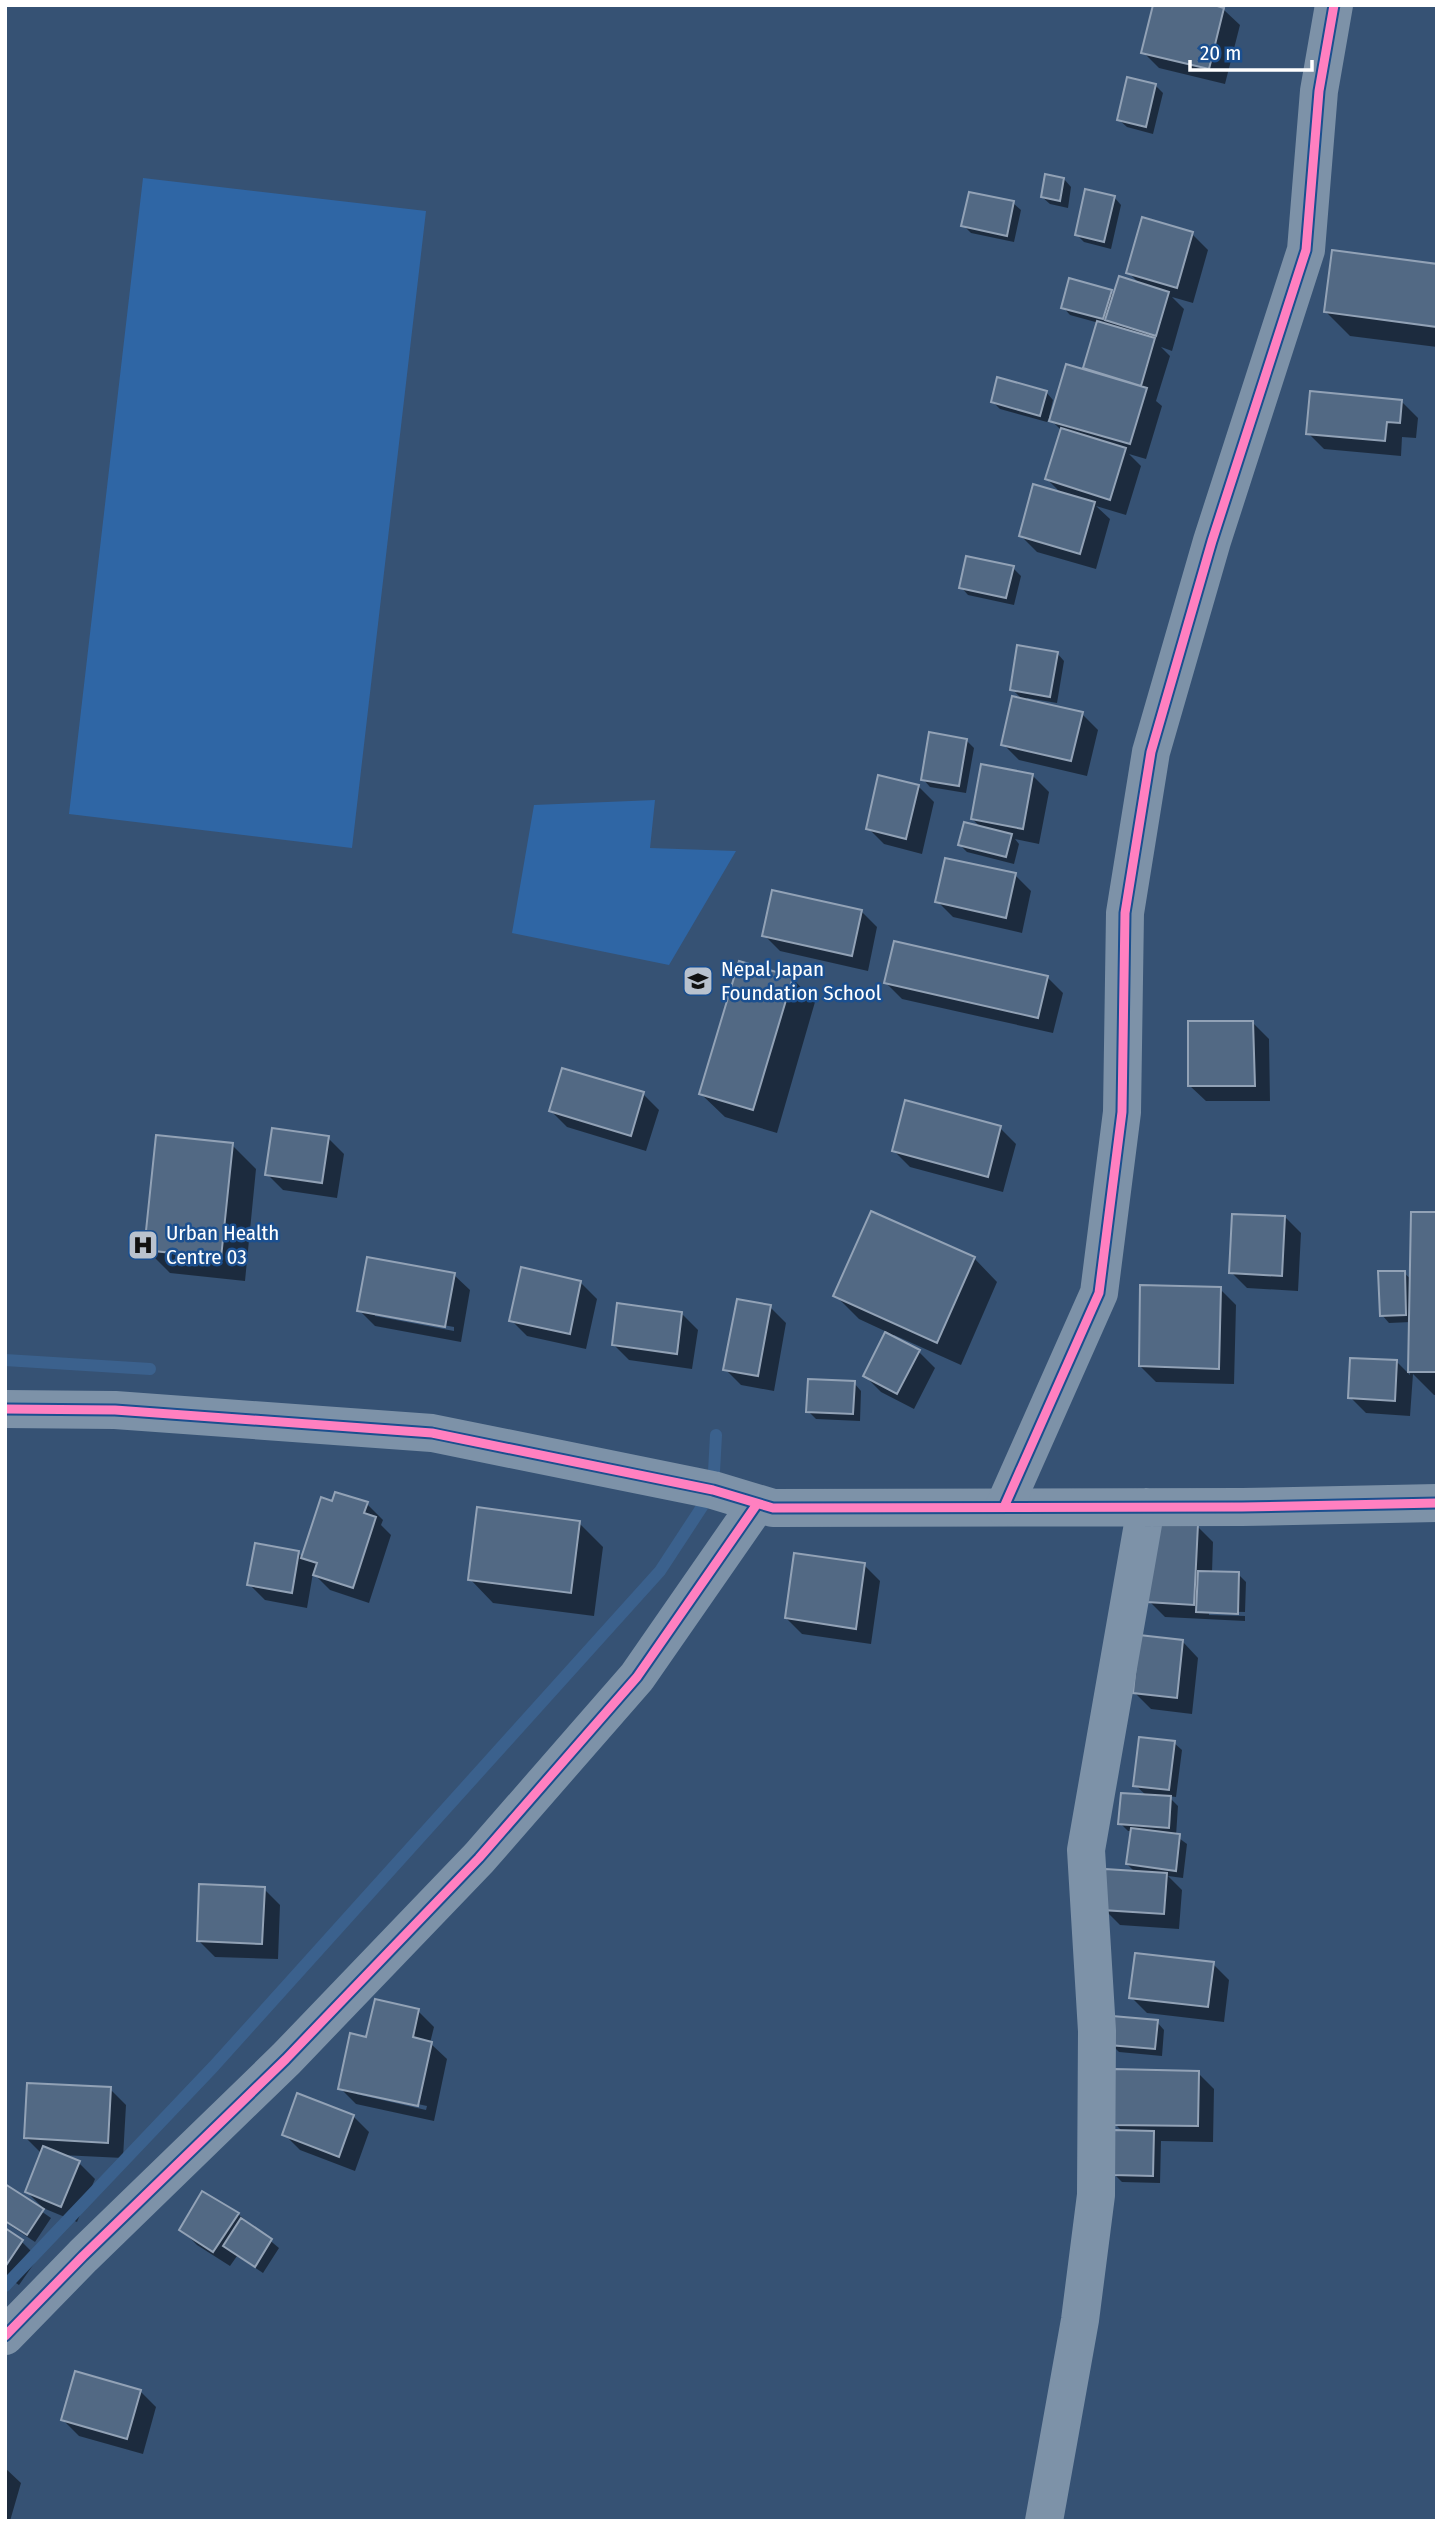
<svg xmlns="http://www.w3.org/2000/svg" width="1442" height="2526" font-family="'Fira Sans Condensed',sans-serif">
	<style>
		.green { fill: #2f66a5 }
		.shadow { fill: #0007; fill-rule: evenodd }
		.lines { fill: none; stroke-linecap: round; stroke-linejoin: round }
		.stream { stroke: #3b618d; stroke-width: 12 }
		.building { fill: #526984; stroke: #92a2b6; stroke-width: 2 }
		.minor { stroke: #7d92a8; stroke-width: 38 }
		.tertiary { stroke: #7d92a8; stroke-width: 38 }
		.cycleway-casing { stroke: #1b4f8f; stroke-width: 13 }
		.cycleway { stroke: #ff80c0; stroke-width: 9 }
		.labels { text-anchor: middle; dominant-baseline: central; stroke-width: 5; stroke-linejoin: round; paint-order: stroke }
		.poi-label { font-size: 21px; fill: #fff; stroke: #1b4f8f; text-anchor: start }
	</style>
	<rect width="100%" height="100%" fill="#365274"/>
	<path class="green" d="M143 178 426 211 352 848 69 814Z
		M655 800 650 848 736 851 669 965 512 933 534 805Z"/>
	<path class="shadow" d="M1224 10 1240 25 1225 84 1159 68 1143 52Z
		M1155 85 1163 93 1153 134 1127 127 1119 120Z
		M1064 179 1071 187 1068 208 1050 204 1042 197Z
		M1114 197 1121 205 1111 249 1084 242 1077 235Z
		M1013 203 1021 210 1014 242 971 233 963 225Z
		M1192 234 1208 250 1193 303 1172 297 1184 309 1172 351 1161 347 1170 356 1156 401 1162 406 1146 459 1129 454 1141 466 1126 515 1096 506 1110 519 1096 569 1037 552 1021 536 1062 494 1047 479 1062 431 1049 418 1047 422 1000 409 993 402 1046 392 1053 400 1049 417 1052 418 1084 371 1099 323 1070 315 1063 307 1111 292 1115 296 1140 284 1128 272Z
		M1437 266V347L1350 336 1326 312Z
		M1402 402 1418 418 1416 438 1402 437 1401 456 1324 449 1308 433Z
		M1013 568 1021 576 1014 605 968 595 961 587Z
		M1057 653 1064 661 1057 703 1027 698 1026 701 1082 714 1098 730 1087 776 1019 760 1003 744 1023 700 1012 689Z
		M967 741 974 748 966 793 930 787 923 779Z
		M1033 776 1049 792 1039 844 1015 839 1019 844 1014 864 967 852 960 845 982 828 972 819Z
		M918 786 934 802 922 854 884 844 868 828Z
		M1015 875 1031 891 1022 933 953 917 937 901Z
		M861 911 877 927 868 971 780 951 764 935Z
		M1047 977 1063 993 1053 1033 902 999 886 983Z
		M792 978 815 1002 777 1133 725 1117 701 1094Z
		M1253 1023 1269 1039 1270 1101H1206L1190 1086Z
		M643 1094 659 1110 646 1151 567 1127 551 1111Z
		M1000 1128 1016 1144 1003 1192 910 1167 894 1151Z
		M328 1138 344 1154 337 1198 283 1190 267 1174Z
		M232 1145 256 1169 245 1281 170 1273 146 1249Z
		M1437 1214V1395H1434L1413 1374 1410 1416 1366 1413 1350 1397 1397 1362 1410 1375 1411 1322 1389 1323 1382 1315 1404 1273 1412 1280Z
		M1285 1217 1301 1233 1298 1291 1247 1288 1231 1272Z
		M974 1258 997 1282 961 1365 894 1335 893 1337 919 1352 935 1368 914 1409 881 1392 865 1376 887 1332 859 1319 836 1296Z
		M522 1270 581 1283 597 1299 586 1349 527 1336 511 1320Z
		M454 1275 470 1290 461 1342 375 1326 359 1310ZM375 1313 454 1327V1331L375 1316Z
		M1220 1289 1236 1305 1234 1384 1156 1382 1140 1366Z
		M770 1307 786 1323 774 1391 741 1385 725 1369Z
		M682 1314 698 1330 692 1369 629 1360 613 1344Z
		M854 1383 861 1391 860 1421 816 1419 808 1411Z
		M333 1503 367 1504 383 1520 381 1525 391 1535 369 1603 330 1590 313 1573 307 1608 265 1600 249 1584 298 1553 303 1558Z
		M579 1523 603 1547 594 1616 493 1603 470 1579Z
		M1197 1526 1213 1542 1212 1573 1238 1574 1246 1582 1245 1612 1209 1611V1615L1245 1616V1621L1165 1617 1149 1601Z
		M864 1565 880 1581 871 1644 802 1634 786 1618Z
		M1183 1642 1198 1658 1192 1714 1151 1709 1135 1693Z
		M1174 1743 1182 1750 1176 1797 1168 1796 1178 1806 1176 1836 1187 1844 1183 1878 1168 1876 1182 1890 1179 1929 1120 1925 1104 1909 1136 1873 1127 1864 1132 1831H1128L1120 1823 1147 1796 1135 1785Z
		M264 1889 280 1905 278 1959 215 1957 199 1941Z
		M1213 1964 1229 1980 1224 2022 1147 2013 1131 1997Z
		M418 2011 434 2027 430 2043 447 2059 434 2121 356 2104 340 2088 368 2039ZM356 2091 427 2106 426 2110 356 2094Z
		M1157 2022 1164 2030 1162 2056 1119 2052 1111 2044Z
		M1198 2073 1214 2089 1213 2142 1161 2141 1160 2183 1122 2182 1115 2175 1123 2132 1115 2124Z
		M110 2089 126 2105 123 2158 61 2155 79 2163 95 2179 77 2222 43 2208 27 2192 42 2154 26 2138Z
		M353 2116 369 2132 355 2171 300 2150 284 2134Z
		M5 2186 51 2218 35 2242 5 2222Z
		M238 2214 279 2248 263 2273 237 2256 230 2266 197 2245 181 2229Z
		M5 2230 22 2242 38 2258 19 2285 5 2276Z
		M140 2391 156 2407 143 2454 79 2436 63 2420Z
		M5 2468 21 2483 10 2521H5Z"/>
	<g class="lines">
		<path class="stream" d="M5 1360 150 1369
			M5 2286 214 2066 660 1571 713 1490 716 1435"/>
	</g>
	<path class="building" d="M1153 5H1214L1224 8 1209 69 1141 53Z
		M1127 77 1156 84 1146 127 1117 120Z
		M1045 174 1064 178 1060 201 1041 197Z
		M1085 189 1115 196 1104 242 1075 235Z
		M969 192 1014 201 1007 236 961 226Z
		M1142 217 1193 232 1177 288 1126 273Z
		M1332 250 1437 264V327L1324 312Z
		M1119 276 1169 292 1156 336 1105 320Z
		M1069 278 1112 290 1103 319 1061 308Z
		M1097 321 1155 338 1141 386 1083 368Z
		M1066 364 1147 388 1130 444 1049 421Z
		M997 377 1047 391 1040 416 991 402Z
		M1310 391 1402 400 1400 423 1387 422 1385 441 1306 434Z
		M1061 428 1126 448 1110 500 1045 479Z
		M1033 484 1095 502 1080 554 1019 536Z
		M966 556 1014 566 1006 598 959 588Z
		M1017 645 1058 652 1050 697 1010 690Z
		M1012 696 1083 712 1071 761 1001 745Z
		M929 732 967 739 959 786 921 780Z
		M981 764 1033 774 1023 829 971 819Z
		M878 775 919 785 906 839 866 829Z
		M964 822 1012 834 1006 857 958 845Z
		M945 858 1016 873 1006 918 935 902Z
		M772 890 862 910 852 956 762 936Z
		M894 941 1048 976 1038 1018 884 983Z
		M739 961 793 977 753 1110 699 1094Z
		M1188 1021H1253L1255 1086H1188Z
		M562 1068 644 1092 631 1136 549 1111Z
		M905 1100 1001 1126 988 1177 892 1151Z
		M272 1128 329 1136 322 1183 265 1175Z
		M156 1135 233 1143 221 1258 144 1250Z
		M871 1211 975 1257 937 1343 833 1296Z
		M1411 1212H1437V1372H1408Z
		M1232 1214 1285 1216 1282 1276 1229 1273Z
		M367 1257 455 1273 445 1327 357 1311Z
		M521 1267 581 1281 570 1334 509 1321Z
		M1378 1271H1405L1406 1315 1380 1316Z
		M1140 1285 1221 1287 1219 1369 1139 1366Z
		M737 1299 771 1305 758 1376 723 1370Z
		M617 1303 682 1312 677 1354 612 1345Z
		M885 1332 920 1350 897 1394 863 1376Z
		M1350 1358 1397 1360 1395 1401 1348 1398Z
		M808 1379 855 1381 853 1414 806 1412Z
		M335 1492 368 1502 364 1513 376 1517 353 1588 313 1575 317 1563 301 1558 321 1497 332 1501Z
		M477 1507 580 1521 571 1593 468 1580Z
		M1152 1521 1198 1524 1194 1605 1147 1602Z
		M255 1543 299 1551 292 1593 247 1585Z
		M794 1553 865 1563 856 1629 785 1618Z
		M1198 1571 1239 1572 1238 1614 1196 1612Z
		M1139 1635 1183 1640 1177 1698 1133 1693Z
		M1139 1737 1175 1741 1169 1790 1133 1786Z
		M1121 1793 1171 1796 1169 1828 1118 1824Z
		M1131 1828 1180 1834 1176 1871 1126 1864Z
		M1105 1869 1167 1873 1164 1914 1102 1910Z
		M199 1884 265 1887 262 1944 197 1941Z
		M1135 1953 1214 1962 1208 2007 1129 1998Z
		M375 1999 419 2009 413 2037 432 2042 418 2106 338 2089 350 2033 366 2037Z
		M1112 2016 1158 2020 1155 2049 1109 2045Z
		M1114 2069 1199 2071 1198 2126 1113 2125Z
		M27 2083 111 2087 108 2143 24 2138Z
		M297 2093 354 2115 339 2157 282 2135Z
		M1114 2130 1154 2131 1153 2176 1113 2175Z
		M43 2146 80 2161 61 2207 25 2192Z
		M5 2184 44 2209 27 2235 5 2221Z
		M202 2191 239 2213 213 2252 179 2230Z
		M241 2218 272 2239 255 2267 223 2246Z
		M5 2228 23 2240 5 2267Z
		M75 2371 141 2390 127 2439 61 2420Z"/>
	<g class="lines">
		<path class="minor" d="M5 1409 115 1410 432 1433 713 1490 773 1508 1242 1507 1437 1503
			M5 2336 83 2256 286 2059 479 1858 637 1677 757 1504
			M1044 2521 1080 2320 1096 2195 1097 2031 1086 1850 1146 1507"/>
		<path class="tertiary" d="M1004 1507 1099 1293 1122 1112 1125 913 1151 752 1212 541 1306 250 1319 91 1334 5"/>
		<g class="cycleway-casing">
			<path id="cycleway" d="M5 1409 115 1410 432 1433 713 1490 773 1508 1242 1507 1437 1503
				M1004 1507 1099 1293 1122 1112 1125 913 1151 752 1212 541 1306 250 1319 91 1334 5
				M5 2336 83 2256 286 2059 479 1858 637 1677 757 1504"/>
		</g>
		<use href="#cycleway" class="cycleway"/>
	</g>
	<defs>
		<g id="school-square" transform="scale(1.575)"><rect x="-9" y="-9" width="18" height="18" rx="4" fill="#b9c2ce" stroke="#1b4f8f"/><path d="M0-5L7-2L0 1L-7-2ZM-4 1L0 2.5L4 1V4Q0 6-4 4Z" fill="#111"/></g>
		<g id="hospital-square" transform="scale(1.575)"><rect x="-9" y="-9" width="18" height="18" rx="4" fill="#b9c2ce" stroke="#1b4f8f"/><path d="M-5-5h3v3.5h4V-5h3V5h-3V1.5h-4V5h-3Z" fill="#111"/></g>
	</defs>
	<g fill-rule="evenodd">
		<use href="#school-square" x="698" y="981"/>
		<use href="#hospital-square" x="143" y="1245"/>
	</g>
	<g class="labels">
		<g class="poi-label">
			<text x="721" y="969">Nepal Japan<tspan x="721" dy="24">Foundation School</tspan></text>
			<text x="166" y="1233">Urban Health<tspan x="166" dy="24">Centre 03</tspan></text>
		</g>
	</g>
	<rect width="1442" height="2526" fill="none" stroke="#ffffff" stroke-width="14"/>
	<path d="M1190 60v10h122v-10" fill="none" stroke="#ffffff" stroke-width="3.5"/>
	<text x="1200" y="60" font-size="21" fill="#ffffff" stroke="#1b4f8f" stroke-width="5" paint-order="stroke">20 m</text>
</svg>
